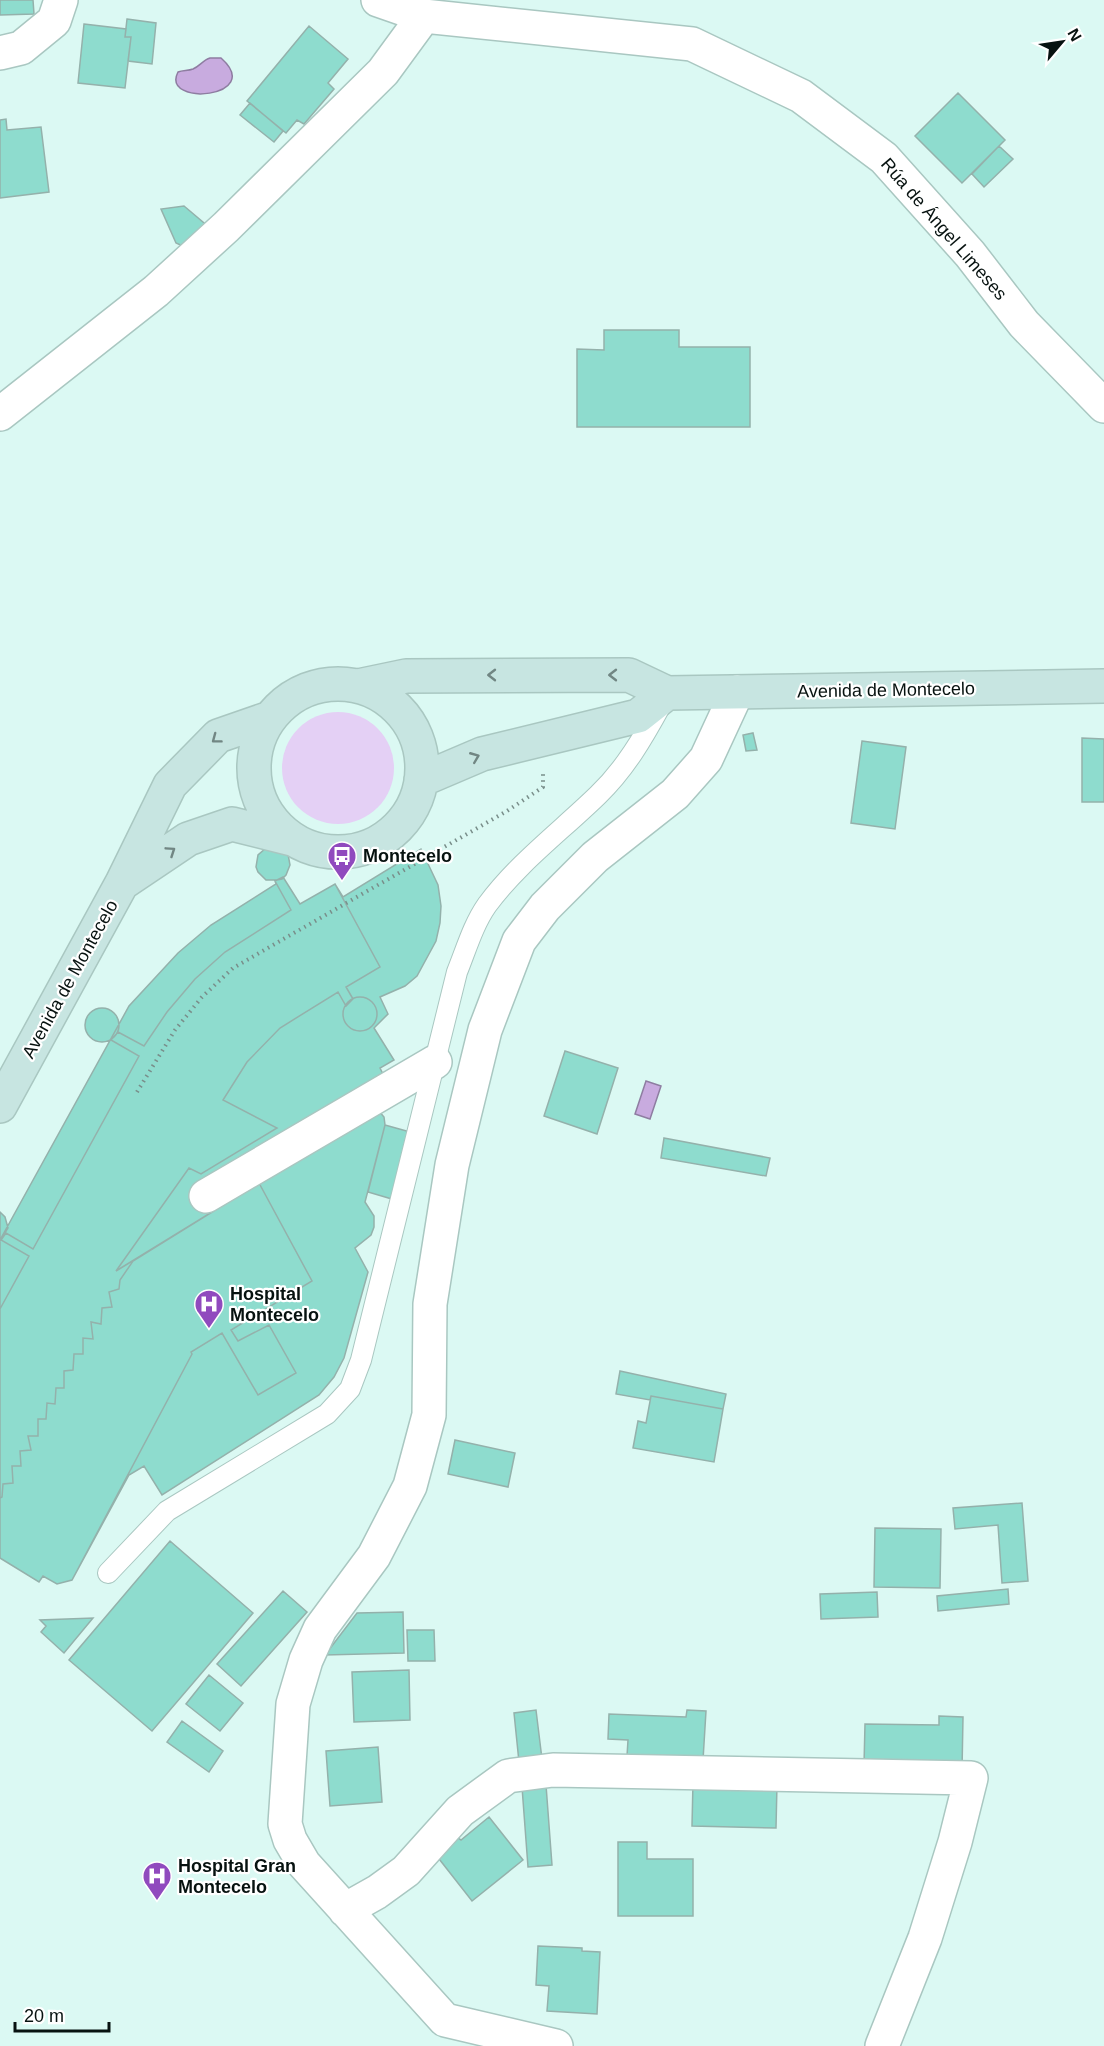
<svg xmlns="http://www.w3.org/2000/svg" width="1104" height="2046" font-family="Arial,sans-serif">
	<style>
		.green { fill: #e4d0f5 }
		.water { fill: #c8abdf; stroke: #8e7da1; stroke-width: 1.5 }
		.building { fill: #8edcce; stroke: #94b1ab; stroke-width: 1.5 }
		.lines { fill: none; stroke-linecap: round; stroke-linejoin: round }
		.lane-casing { stroke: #a9c7c1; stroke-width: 22 }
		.street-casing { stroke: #a9c7c1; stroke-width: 36 }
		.secondary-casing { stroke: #a9c7c1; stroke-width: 36 }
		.path { stroke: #798e8a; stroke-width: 4; stroke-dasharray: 1.5 4.5; stroke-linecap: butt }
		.lane { stroke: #fff; stroke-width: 20 }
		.street { stroke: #fff; stroke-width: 33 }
		.secondary { stroke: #c7e5e1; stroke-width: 33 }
		.oneway { stroke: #718683 }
		.labels { text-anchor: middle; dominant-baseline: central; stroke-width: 4.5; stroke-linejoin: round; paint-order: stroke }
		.street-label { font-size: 18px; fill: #071210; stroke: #fff }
		.poi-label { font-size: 18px; font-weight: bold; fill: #071210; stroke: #fff; text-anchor: start }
	</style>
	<rect width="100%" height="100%" fill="#dbf9f3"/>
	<path class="green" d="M282 768a56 56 0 1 1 112 0a56 56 0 1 1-112 0Z"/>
	<path class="water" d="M210 58H221C266 98 160 107 178 72 183 70 188 71 193 69 200 66 203 60 210 58Z
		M646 1081 661 1086 650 1119 635 1114Z"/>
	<path class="building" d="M0 0H33L34 14 0 15Z
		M127 19 156 23 152 64 128 61 131 37H125Z
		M84 24 126 29 125 37H131L125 88 78 83Z
		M309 26 348 59 328 83 334 89 304 124 297 120 286 133 247 101Z
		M958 93 1005 140 962 183 915 136Z
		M250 103 283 131 274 142 240 115Z
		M6 119 7 130 41 127 49 192 0 198V120Z
		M999 146 1013 159 984 187 972 174Z
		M184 206 210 228 187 248 176 243 161 209Z
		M604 330H679V347H750V427H577V349L604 350Z
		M753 733 757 750 746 751 743 735Z
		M1082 738 1104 739V802H1082Z
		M862 741 906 747 895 829 851 823Z
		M266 848 288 854 290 865 286 875 282 879 277 880H266L258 872 256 867 258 855Z
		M421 849 438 885 441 906 440 923 436 941 417 976 405 986 380 997 388 1014 374 1028 394 1060 380 1068 384 1076 378 1110 384 1117 385 1125 365 1202 374 1216V1227L371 1235 355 1248 368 1272 344 1358 334 1377 319 1395 162 1495 144 1466 129 1475 72 1580 57 1584 43 1576 39 1582 0 1558V1240L129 1006 178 953 211 925 276 884 275 881 283 877 300 904 335 884 343 897Z
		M283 877 300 904 335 884 380 967 346 987 353 999 346 1006 338 992 280 1028 247 1062 223 1100 277 1128 201 1174 189 1168 116 1271 259 1183 312 1281 231 1330 238 1341 269 1325 296 1373 258 1395 222 1333 191 1352 192 1354 72 1580 57 1584 43 1576 39 1582 0 1558V1309L29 1256 1 1240 6 1233 33 1249 139 1056 111 1040 118 1032 144 1046 167 1012 195 979 225 952 291 910 275 881Z
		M343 1014a17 17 0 1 1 34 0a17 17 0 1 1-34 0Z
		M85 1025a17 17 0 1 1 34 0a17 17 0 1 1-34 0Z
		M565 1051 618 1068 597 1134 544 1116Z
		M385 1125 421 1135 402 1202 368 1192Z
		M664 1138 770 1158 766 1176 661 1158Z
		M259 1183 312 1281 231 1330 238 1341 269 1325 296 1373 258 1395 222 1333 191 1352 192 1354 72 1580 57 1584 43 1576 39 1582 0 1558V1498L2 1497 3 1484 13 1483 12 1466H21L20 1451 31 1450 28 1436H38V1419H46L47 1403 55 1404 56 1388H64V1371L73 1370 74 1354H83V1338L93 1339 91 1322 101 1324 102 1308 112 1307 109 1292 119 1289 120 1280 133 1261Z
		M0 1212 5 1217 8 1228 0 1241Z
		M620 1371 726 1394 723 1409 651 1396 650 1400 616 1394Z
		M651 1396 723 1409 714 1462 633 1448 638 1421 646 1423Z
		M455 1440 515 1453 508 1487 448 1474Z
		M1022 1503 1028 1581 1002 1583 998 1525 955 1529 953 1508Z
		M875 1528 941 1529 940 1588 874 1587Z
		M170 1541 253 1613 152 1731 69 1660Z
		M1008 1589 1009 1604 938 1611 937 1596Z
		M283 1591 307 1612 241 1686 217 1664Z
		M877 1592 878 1617 821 1619 820 1594Z
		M403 1612 404 1653 325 1655 357 1613Z
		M93 1618 64 1653 41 1632 46 1626 40 1620Z
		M407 1630H434L435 1661H408Z
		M409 1670 410 1720 354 1722 352 1672Z
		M209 1675 243 1703 220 1731 186 1704Z
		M536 1710 542 1759 519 1762 514 1713Z
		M687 1710 706 1711 703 1760 627 1756 628 1740 608 1739 609 1714 686 1717Z
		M939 1716 963 1717 962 1771 864 1765 865 1724 939 1725Z
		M182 1721 223 1751 209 1772 167 1742Z
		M378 1747 382 1802 330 1806 326 1751Z
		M693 1782 777 1784 776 1828 692 1826Z
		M546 1785 552 1865 528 1867 522 1787Z
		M489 1817 523 1860 472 1901 436 1855 457 1837 461 1840Z
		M618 1842H647V1859H693V1916H618Z
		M538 1946 582 1948V1951L600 1952 597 2014 547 2011 549 1986 536 1985Z"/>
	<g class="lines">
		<g class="lane-casing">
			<path id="lane" d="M108 1573 167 1511 327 1414 350 1389 361 1360 457 972C466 950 473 925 487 905 518 863 561 831 598 795 625 769 643 738 661 705"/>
		</g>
		<g class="street-casing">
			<path id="street" d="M378 0 424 16 692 44 801 96 884 158 970 254 1024 324 1104 406
				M0 53 21 48 54 21 61 0
				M0 414 156 291 226 227 383 72 424 16
				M206 1196 435 1062
				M345 1910 377 1892 406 1871 460 1811 508 1776 553 1770 971 1778 955 1842 925 1938 882 2046
				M556 2046 445 2020 304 1864 290 1840 285 1824 293 1704 306 1660 320 1629 374 1556 410 1486 429 1415 430 1304 452 1165 485 1030 519 941 545 907 595 857 675 794 706 759 737 692"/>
		</g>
		<g class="secondary-casing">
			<path id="secondary" d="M254 768a84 84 0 1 1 168 0a84 84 0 1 1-168 0Z
				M358 686 406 676 629 675 667 693 1104 686
				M421 780 482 754 638 716 667 693
				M124 882 188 839 232 824 292 839
				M0 1106 122 883 170 785 218 736 270 718"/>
		</g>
		<path class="path" d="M137 1092 175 1030 202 997 233 968 507 811 543 787V771"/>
		<use href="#lane" class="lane"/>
		<use href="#street" class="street"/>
		<use href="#secondary" class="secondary"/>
	</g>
	<defs><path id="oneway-chevron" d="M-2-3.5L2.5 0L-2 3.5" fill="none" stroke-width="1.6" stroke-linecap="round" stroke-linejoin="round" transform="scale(1.5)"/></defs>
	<g class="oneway">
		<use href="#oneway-chevron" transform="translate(492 675) rotate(180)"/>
		<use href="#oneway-chevron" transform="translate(613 675) rotate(180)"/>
		<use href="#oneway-chevron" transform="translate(216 739) rotate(143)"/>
		<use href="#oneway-chevron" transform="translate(475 757) rotate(-22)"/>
		<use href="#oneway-chevron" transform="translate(171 851) rotate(-34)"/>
	</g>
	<defs>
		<g id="bus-pin" transform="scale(1.5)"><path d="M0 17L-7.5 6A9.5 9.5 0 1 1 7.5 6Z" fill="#904abe" stroke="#fff"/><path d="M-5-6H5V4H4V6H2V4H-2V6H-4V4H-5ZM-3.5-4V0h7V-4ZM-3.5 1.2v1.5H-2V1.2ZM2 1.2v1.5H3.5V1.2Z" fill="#fff"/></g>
		<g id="hospital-pin" transform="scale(1.5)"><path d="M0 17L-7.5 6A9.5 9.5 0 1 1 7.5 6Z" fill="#904abe" stroke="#fff"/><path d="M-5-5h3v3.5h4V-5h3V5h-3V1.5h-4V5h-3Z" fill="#fff"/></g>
	</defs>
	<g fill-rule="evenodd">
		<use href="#bus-pin" x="342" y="856"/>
		<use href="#hospital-pin" x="209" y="1304"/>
		<use href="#hospital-pin" x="157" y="1876"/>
	</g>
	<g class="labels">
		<g class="street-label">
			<text transform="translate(944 229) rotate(49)">Rúa de Ángel Limeses</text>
			<text transform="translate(886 690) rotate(-1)">Avenida de Montecelo</text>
			<text transform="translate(70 979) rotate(-61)">Avenida de Montecelo</text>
		</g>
		<g class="poi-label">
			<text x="363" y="856">Montecelo</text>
			<text x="230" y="1294">Hospital<tspan x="230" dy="21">Montecelo</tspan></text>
			<text x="178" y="1866">Hospital Gran<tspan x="178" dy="21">Montecelo</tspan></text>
		</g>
	</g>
	<g transform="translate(1062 42) rotate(61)" stroke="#ffffff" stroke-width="4.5" paint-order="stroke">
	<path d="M0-4.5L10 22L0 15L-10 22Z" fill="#071210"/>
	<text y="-9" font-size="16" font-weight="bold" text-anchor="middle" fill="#071210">N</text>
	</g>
	<path d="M15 2022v9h94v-9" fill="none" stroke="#071210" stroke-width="3"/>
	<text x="24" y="2022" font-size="18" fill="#071210" stroke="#ffffff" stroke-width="4.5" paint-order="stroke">20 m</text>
</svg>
